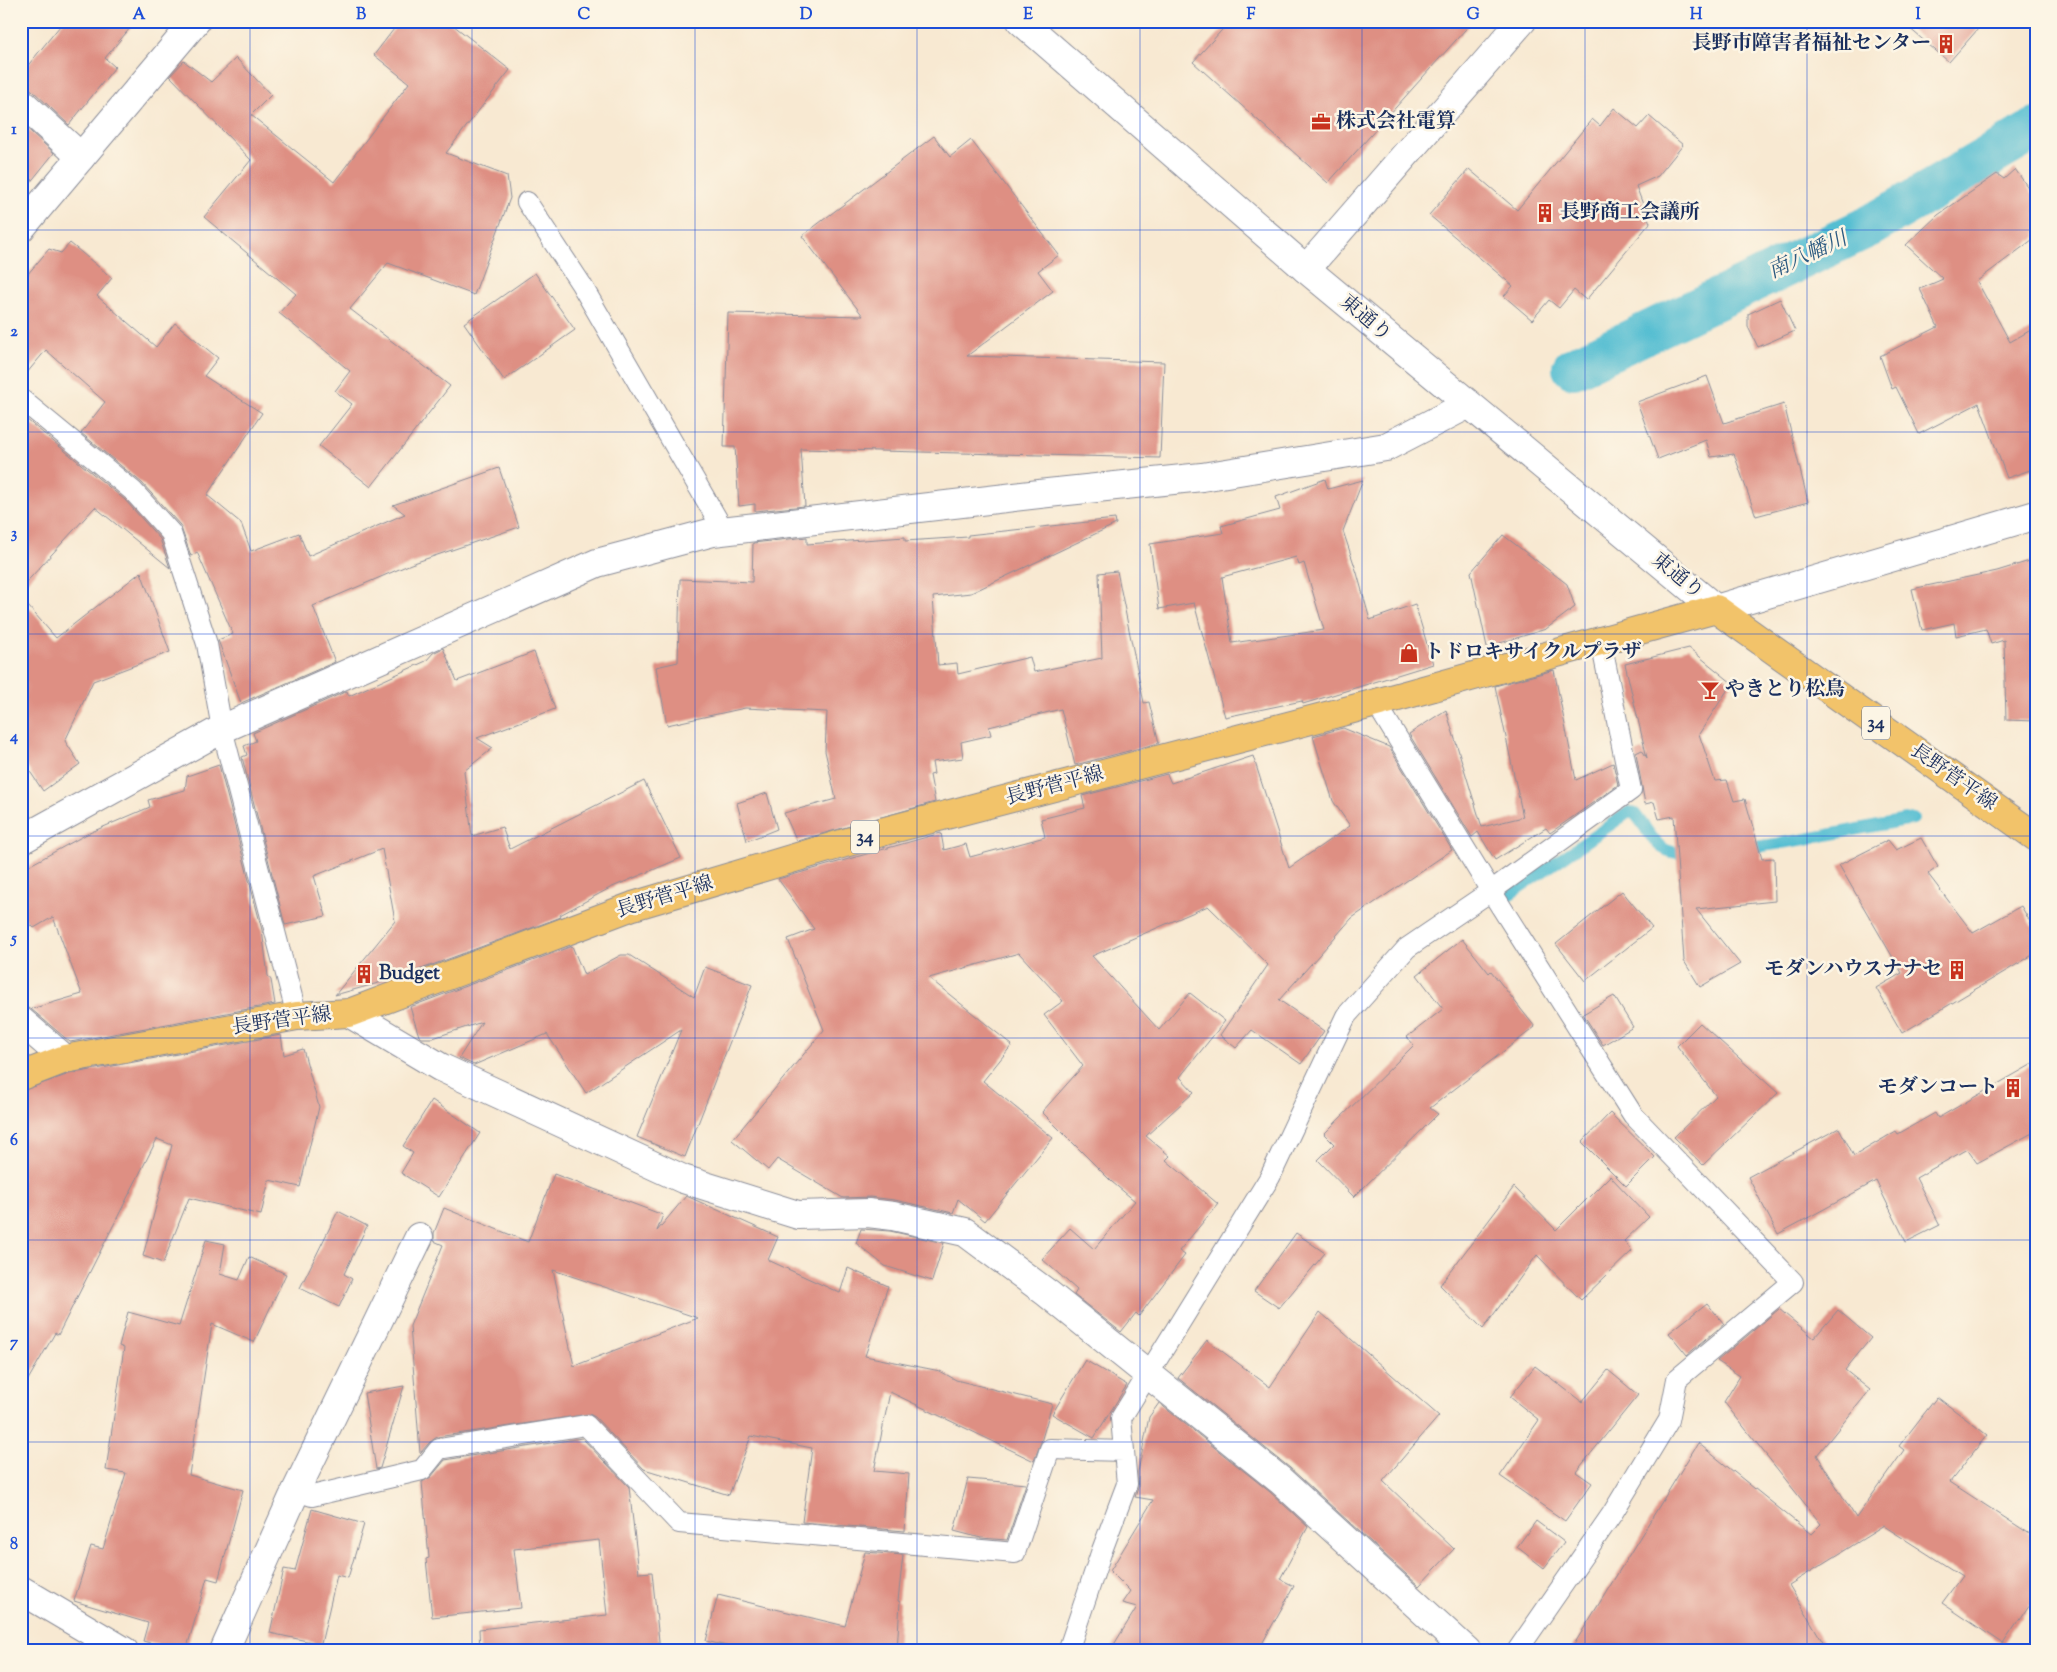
<svg xmlns="http://www.w3.org/2000/svg" width="2057" height="1672" font-family="'Sorts Mill Goudy','Noto Serif JP',serif">
	<style>
		.lines { fill: none; stroke-linecap: round; stroke-linejoin: round }
		.stream { stroke: #55bed2; stroke-width: 12 }
		.canal { stroke: #55bed2; stroke-width: 42 }
		.building { fill: #de8f83; fill-rule: evenodd }
		.service-casing { stroke: #8a8c98; stroke-width: 22 }
		.minor-casing { stroke: #8a8c98; stroke-width: 30 }
		.tertiary-casing { stroke: #8a8c98; stroke-width: 30 }
		.primary-casing { stroke: #8a8c98; stroke-width: 30 }
		.service { stroke: #fff; stroke-width: 20 }
		.minor { stroke: #fff; stroke-width: 28 }
		.tertiary { stroke: #fff; stroke-width: 28 }
		.primary { stroke: #f2c36a; stroke-width: 28 }
		.grid { fill: none; stroke: #1d4ed8; stroke-width: 1; stroke-opacity: 0.55 }
		.labels { text-anchor: middle; dominant-baseline: central; stroke-width: 5; stroke-linejoin: round; paint-order: stroke }
		.shield { fill: #fcf5e5; stroke: #5e6a86; stroke-width: 1 }
		.shield-label { font-size: 19px; font-weight: bold; fill: #1b2f5e }
		.poi-label { font-size: 20px; font-weight: bold; fill: #1b2f5e; stroke: #fcf5e5; text-anchor: start }
		.street-label { font-size: 20px; fill: #1b2f5e; stroke: #fcf5e5 }
		.water-label { font-size: 21px; font-style: italic; fill: #2c5a81; stroke: #fcf5e5 }
		.neatline { fill: none; stroke: #1d4ed8; stroke-width: 2 }
		.grid-label { font-size: 16px; text-anchor: middle; font-weight: bold; fill: #1d4ed8 }
	</style>
	<rect width="100%" height="100%" fill="#fcf5e5"/>
	<filter id="ink" filterUnits="userSpaceOnUse"><feTurbulence type="fractalNoise" baseFrequency=".02" numOctaves="2"/><feDisplacementMap in="SourceGraphic" scale="10" xChannelSelector="R" yChannelSelector="G"/><feConvolveMatrix kernelMatrix="1 2 1 2 8 2 1 2 1" color-interpolation-filters="sRGB"/></filter>
	<filter id="wash" filterUnits="userSpaceOnUse"><feTurbulence type="fractalNoise" baseFrequency=".0096" numOctaves="4" result="noise"/><feDisplacementMap in="SourceGraphic" scale="20" xChannelSelector="R" yChannelSelector="G"/><feGaussianBlur stdDeviation="1.12" result="paint"/><feColorMatrix in="noise" values="0 0 0 0 0 0 0 0 0 0 0 0 0 0 0 0 0 1.4 0 .05"/><feComposite in="paint" operator="in"/></filter>
	<g filter="url(#wash)">
		<rect width="100%" height="100%" fill="#f8e9d2"/>
		<g class="lines">
			<path class="stream" d="M1743 848C1800 843 1856 828 1913 819
				M1510 894 1629 812 1635 814C1656 840 1656 856 1693 853"/>
			<path class="canal" d="M1573 368 1870 226 2036 129"/>
		</g>
		<g id="blocks">
			<path class="building" d="M64 21H136L105 58 115 67 69 125 32 90 21 87V74Z
				M400 21H448L510 70 446 153 507 176 510 198 474 295 388 263 350 309 450 386 371 487 319 446 352 404 335 391 350 371 279 313 296 294 204 217 251 160 170 76 184 61 211 82 236 58 271 95 251 115 334 182 409 83 374 55Z
				M1230 21H1473L1328 183 1193 62Z
				M1901 21H1985L1949 62Z
				M1614 108 1638 128 1649 116 1683 145 1658 176 1636 186 1650 223 1586 300 1574 290 1559 308 1549 300 1532 320 1504 296 1513 286 1429 215 1469 169 1517 210 1592 119 1600 126Z
				M21 123 54 153 21 194Z
				M934 136 950 157 971 140 1059 255 1038 271 1053 291 967 356 1164 362 1160 458 801 449 805 506 755 511V504L739 506 735 447H724L728 313 863 316 802 236Z
				M2015 169 2036 199V237L1977 281 2010 342 2036 327V468L2007 478 1979 403 1919 434 1896 387 1892 389 1880 356 1938 327 1920 289 1943 279 1906 245 1938 215 1997 174 2004 179Z
				M70 243 112 278 97 296 156 347 175 323 218 358 204 376 262 413 207 495 241 523 251 551 299 533 308 556 405 514 393 505 499 468 519 527 411 564 313 606 335 662 241 703 218 640 233 634 197 552 191 556 180 525 142 483 81 433 105 402 46 350 21 380V282L49 249 61 253Z
				M535 273 575 330 504 380 464 323Z
				M1780 299 1795 331 1758 347 1748 327V314Z
				M1707 376 1724 423 1784 404 1808 502 1756 516 1734 454 1711 457 1706 440 1658 459 1637 402Z
				M21 415 125 500 160 539 170 568 95 507 21 588Z
				M1325 479 1328 489 1363 480 1343 531 1357 573 1370 620 1415 604 1433 664 1303 704 1302 701 1225 717 1194 603 1159 609 1150 544 1223 533 1221 526 1280 510 1276 497ZM1296 557 1299 565 1304 563 1324 630 1232 643 1222 577Z
				M1115 519 1116 524 971 593 933 597 938 665 957 663 958 674 1030 657 1034 672 1102 658 1099 573 1117 571 1144 703 1149 702 1159 743 1075 765 1061 709 989 727 991 735 961 742 963 758 932 762 934 774 930 775 935 802 797 841 784 813 836 799 825 751 827 712 745 708 667 725 656 667 678 662 680 579 752 582 753 543 807 537V544L905 537V541L968 537V535Z
				M1503 535 1567 584 1575 607 1546 629 1487 647 1471 572Z
				M2036 559V721L2006 720 2004 640 1991 644 1986 629 1956 636 1954 623 1922 630 1912 589 1997 571Z
				M141 572 170 652 93 681 65 741 80 764 43 791 21 758V598L56 638Z
				M443 648 457 681 534 652 555 709 477 738 493 748 464 771 472 836 502 827 510 849 644 781 681 858 610 888 560 915 561 917 400 977 335 995 395 921 382 849 314 876 326 916 285 925 242 757 247 755 244 746 256 741 253 733 347 691 349 696 426 661 433 653Z
				M1689 648 1732 683 1699 734 1715 781 1727 780 1734 801 1745 799 1762 859 1774 858 1775 901 1696 909 1740 964 1700 987 1684 961 1674 816 1659 819 1654 802 1645 804 1636 753 1642 750 1647 758 1625 664Z
				M1554 670 1576 780 1613 763 1618 785 1550 833 1546 828 1495 860 1478 832 1472 837 1409 734 1446 710 1482 827 1523 817 1495 686Z
				M1343 728 1389 747 1452 850 1352 918 1279 1000 1324 1031 1301 1064 1252 1030 1236 1048 1220 1035 1268 965 1208 906 1092 956 1159 1030 1190 993 1225 1021 1180 1077 1194 1092 1146 1136 1170 1156 1166 1160 1218 1204 1179 1251 1185 1255 1139 1316 1136 1313 1121 1332 1074 1295 1077 1290 1042 1259 1070 1228 1094 1249 1135 1201 1112 1182 1042 1112 1083 1066 1044 1015 1063 1001 1019 953 929 978 1012 1045 983 1081 1053 1138 985 1221 958 1199 953 1213 895 1200 870 1197 843 1198 777 1159 768 1170 732 1140 824 1030 788 939 814 929 778 879 941 833 944 850 966 844 970 857 1045 837 1041 819 1085 808 1082 796 1167 774 1171 783 1253 756 1289 868 1350 826 1333 801 1313 736Z
				M219 765 262 930 268 976 271 980 275 1004 70 1042 31 1009 82 994 53 917 34 928 21 914V870L87 834 150 807 148 800 185 790 187 776Z
				M767 793 777 829 747 841 737 803Z
				M1921 838 1938 867 1928 874 1973 933 2021 906 2036 932V953L1902 1033 1876 988 1902 973 1839 865 1888 840 1896 850Z
				M1622 891 1652 928 1585 981 1556 944Z
				M1462 939 1489 973 1491 971 1535 1027 1430 1108 1438 1114 1354 1197 1318 1160 1334 1144 1324 1134 1414 1045 1407 1037 1443 1009 1417 975Z
				M572 946 584 975 621 955H629L694 997 705 967 752 985 685 1157 637 1137 681 1030 586 1093 547 1034 474 1065 459 1058 482 1022 433 1038H422L419 1036 410 1007Z
				M1614 996 1633 1027 1603 1045 1583 1014Z
				M1700 1023 1778 1093 1703 1165 1674 1137 1716 1096 1677 1046Z
				M281 1035 284 1055 303 1049 319 1107 300 1187 269 1180 261 1215 189 1198 163 1263 143 1256 172 1145 157 1139 58 1335 55 1333 21 1392V1091L69 1074Z
				M2036 1062V1131L1977 1163 1967 1149 1916 1178 1940 1225 1906 1242 1876 1181 1778 1234 1748 1177 1839 1128 1854 1156 1896 1131 1898 1134 1935 1113 1938 1118Z
				M432 1100 480 1133 439 1197 401 1173 413 1153 403 1146Z
				M1610 1113 1655 1157 1626 1186 1582 1142Z
				M554 1174 663 1215 657 1231 686 1196 691 1198 778 1237 768 1260 840 1293 848 1268 888 1286 865 1356 940 1371 956 1380 1052 1404 1041 1442 1034 1461 890 1392 874 1471 909 1474 905 1531 802 1522 812 1448 751 1436 729 1495 644 1469 595 1417 589 1414 437 1437 430 1442 420 1453 410 1326 443 1245 434 1241V1233L444 1208 528 1242ZM553 1270 698 1318 574 1366Z
				M1610 1176 1649 1217 1624 1241 1632 1251 1581 1300 1537 1255 1483 1329 1440 1285 1514 1187 1556 1230Z
				M338 1211 367 1226 344 1274 352 1279 339 1307 300 1288Z
				M861 1229 890 1231 944 1243 932 1281 885 1266 856 1243Z
				M1296 1233 1325 1253 1279 1308 1254 1291Z
				M206 1240 225 1244 220 1274 239 1280 249 1257 286 1274 254 1342 212 1324 189 1475 243 1490 218 1581 207 1578 186 1651H178L143 1641 148 1623 74 1601 91 1546 103 1549 126 1473 106 1470 124 1348 119 1346 128 1312 179 1326Z
				M1707 1303 1724 1324 1687 1355 1669 1333Z
				M1779 1309 1814 1338 1838 1310 1871 1338 1845 1370 1870 1390 1817 1455 1856 1518 1904 1450 1899 1446 1937 1397 1987 1435 1950 1482 2036 1538V1595L2003 1644 1942 1603 1962 1576 1884 1526 1789 1585 1828 1651H1570L1698 1443 1811 1534 1821 1524 1724 1402 1740 1376 1717 1361Z
				M1320 1312 1439 1416 1383 1481 1454 1549 1419 1586 1290 1468 1178 1378 1207 1340 1270 1387Z
				M1085 1360 1127 1385 1094 1438 1052 1414Z
				M1535 1366 1582 1402 1608 1370 1638 1395 1576 1472 1592 1483 1565 1521 1500 1476 1539 1420 1510 1397Z
				M404 1386 380 1468 376 1469 364 1393Z
				M1159 1403 1270 1492 1308 1527 1280 1579 1294 1586 1258 1651H1110L1137 1607 1122 1603 1130 1591 1110 1571 1153 1500 1135 1497 1138 1488V1472L1149 1417Z
				M582 1438 629 1487 639 1573 652 1572 660 1651H480L479 1629 607 1615 599 1540 514 1549 521 1608 432 1617 426 1559 429 1558 422 1482 431 1477 445 1460Z
				M968 1479 1026 1484 1007 1540 981 1538 954 1531Z
				M312 1509 364 1524 348 1578 337 1575 321 1644 270 1633 284 1569 295 1571Z
				M1536 1521 1564 1542 1544 1568 1517 1547Z
				M865 1552 903 1555 898 1601 900 1602 897 1651H747L706 1641 718 1595 845 1626Z"/>
		</g>
	</g>
	<g filter="url(#ink)">
		<use href="#blocks" fill-opacity="0" stroke="#8a8c98" stroke-width="1"/>
		<g class="lines">
			<g class="service-casing">
				<path id="service" d="M527 202 581 284 724 531
					M21 399 133 491 171 533 207 644 222 729 297 1016
					M1376 703 1491 891 1633 1115 1793 1282 1677 1379 1669 1420 1612 1514 1517 1651
					M296 1491 312 1496 422 1470 439 1449 586 1425 679 1523 1015 1553 1050 1449 1124 1451
					M1068 1651 1101 1553 1127 1484 1121 1418 1270 1177 1346 1016 1407 948 1491 891 1631 790 1601 642"/>
			</g>
			<g class="minor-casing">
				<path id="minor" d="M21 102 81 157
					M1306 269 1522 21
					M21 840 222 729 597 563 713 532 1048 493 1202 477 1386 447 1467 405
					M349 1013 440 1067 683 1179 798 1215 868 1213 893 1216 965 1232 1047 1293 1280 1480 1467 1651
					M21 1021 65 1059
					M21 1590 124 1651
					M224 1651 293 1497 419 1237"/>
			</g>
			<g class="tertiary-casing">
				<path id="tertiary" d="M1021 21 1306 269 1716 609 2036 515
					M21 228 196 21"/>
			</g>
			<g class="primary-casing">
				<path id="primary" d="M21 1076 65 1059 297 1016 349 1013 633 906 885 831 1376 703 1716 609 2036 837"/>
			</g>
			<use href="#service" class="service"/>
			<use href="#minor" class="minor"/>
			<use href="#tertiary" class="tertiary"/>
			<use href="#primary" class="primary"/>
		</g>
	</g>
	<path class="grid" d="M250 21V1651M472 21V1651M695 21V1651M917 21V1651M1140 21V1651M1362 21V1651M1585 21V1651M1807 21V1651M21 230H2036M21 432H2036M21 634H2036M21 836H2036M21 1038H2036M21 1240H2036M21 1442H2036"/>
	<defs>
		<g id="building-bare" transform="scale(1.5)"><path d="M-4-6H4V6H1V3H-1V6H-4ZM-2.5-4.3h1.7v1.8h-1.7ZM.8-4.3h1.7v1.8H.8ZM-2.5-1h1.7V.8h-1.7ZM.8-1h1.7V.8H.8Z" fill="#c8321e" stroke="#fcf5e5" stroke-width="2.5" paint-order="stroke"/></g>
		<g id="office-bare" transform="scale(1.5)"><path d="M-6-3h4V-5.5h4V-3h4V5H-6ZM-1-4.5V-3h2v-1.5ZM-6 0V1H6V0Z" fill="#c8321e" stroke="#fcf5e5" stroke-width="2.5" paint-order="stroke"/></g>
		<g id="shop-bare" transform="scale(1.5)"><path d="M-5-2.5h2.3a2.7 3.5 0 0 1 5.4 0H5L5.5 6h-11ZM-1.5-2.5h3a1.5 2.3 0 0 0-3 0Z" fill="#c8321e" stroke="#fcf5e5" stroke-width="2.5" paint-order="stroke"/></g>
		<g id="bar-bare" transform="scale(1.5)"><path d="M-6-5H6L.8 .8V4.5H3.5V6h-7V4.5H-.8V.8Z" fill="#c8321e" stroke="#fcf5e5" stroke-width="2.5" paint-order="stroke"/></g>
	</defs>
	<g fill-rule="evenodd">
		<use href="#building-bare" x="1946" y="44"/>
		<use href="#office-bare" x="1321" y="122"/>
		<use href="#building-bare" x="1545" y="213"/>
		<use href="#shop-bare" x="1409" y="653"/>
		<use href="#bar-bare" x="1710" y="690"/>
		<use href="#building-bare" x="1957" y="970"/>
		<use href="#building-bare" x="364" y="974"/>
		<use href="#building-bare" x="2013" y="1088"/>
	</g>
	<g class="labels">
		<g class="shield">
			<rect x="1862" y="706.5" width="28" height="33" rx="4"/>
			<rect x="851" y="820.5" width="28" height="33" rx="4"/>
		</g>
		<g class="shield-label">
			<text x="1876" y="723">34</text>
			<text x="865" y="837">34</text>
		</g>
		<g class="poi-label">
			<text x="1931" y="44" text-anchor="end">長野市障害者福祉センター</text>
			<text x="1336" y="122">株式会社電算</text>
			<text x="1560" y="213">長野商工会議所</text>
			<text x="1424" y="653">トドロキサイクルプラザ</text>
			<text x="1725" y="690">やきとり松鳥</text>
			<text x="1942" y="970" text-anchor="end">モダンハウスナナセ</text>
			<text x="379" y="974">Budget</text>
			<text x="1998" y="1088" text-anchor="end">モダンコート</text>
		</g>
		<g class="street-label">
			<text transform="translate(1365 319) rotate(40)">東通り</text>
			<text transform="translate(1677 577) rotate(39)">東通り</text>
			<text transform="translate(1953 778) rotate(35)">長野菅平線</text>
			<text transform="translate(1055 787) rotate(-15)">長野菅平線</text>
			<text transform="translate(665 898) rotate(-17)">長野菅平線</text>
			<text transform="translate(282 1022) rotate(-8)">長野菅平線</text>
		</g>
		<g class="water-label">
			<text transform="translate(1808 256) rotate(-25)">南八幡川</text>
		</g>
	</g>
	<rect width="2057" height="1672" fill="none" stroke="#fcf5e5" stroke-width="55"/>
	<rect x="28" y="28" width="2002" height="1616" class="neatline"/>
	<g class="grid-label">
		<text x="139" y="19">A</text>
		<text x="361" y="19">B</text>
		<text x="584" y="19">C</text>
		<text x="806" y="19">D</text>
		<text x="1028" y="19">E</text>
		<text x="1251" y="19">F</text>
		<text x="1473" y="19">G</text>
		<text x="1696" y="19">H</text>
		<text x="1918" y="19">I</text>
		<text x="14" y="134">1</text>
		<text x="14" y="336">2</text>
		<text x="14" y="538">3</text>
		<text x="14" y="741">4</text>
		<text x="14" y="943">5</text>
		<text x="14" y="1145">6</text>
		<text x="14" y="1347">7</text>
		<text x="14" y="1549">8</text>
	</g>
</svg>
